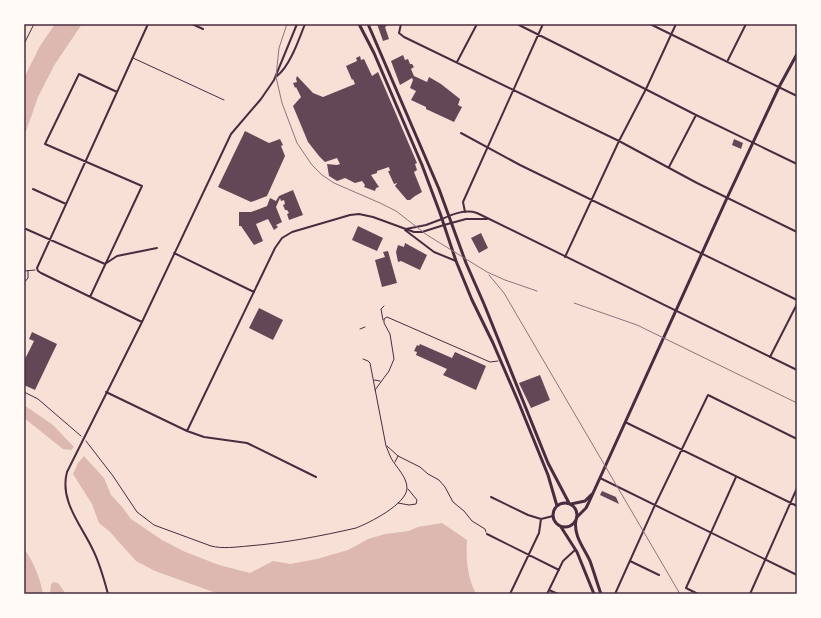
<svg xmlns="http://www.w3.org/2000/svg" width="821" height="618" font-family="Overpass,sans-serif">
	<style>
		.water { fill: #dcb8b0 }
		.building { fill: #644757 }
		.lines { fill: none; stroke-linecap: round; stroke-linejoin: round }
		.path { stroke: #4a2c40; stroke-width: 1 }
		.service { stroke: #4a2c40; stroke-width: 1 }
		.minor { stroke: #4a2c40; stroke-width: 2 }
		.tertiary { stroke: #4a2c40; stroke-width: 2 }
		.primary { stroke: #4a2c40; stroke-width: 3 }
		.trunk { stroke: #4a2c40; stroke-width: 3 }
		.rail { stroke: #8f747c; stroke-width: 1 }
		.neatline { fill: none; stroke: #4a2c40; stroke-width: 1.5 }
	</style>
	<rect width="100%" height="100%" fill="#f7e1d7"/>
	<path class="water" d="M55 24H82L55 64 38 97 24 137V78L40 46Z
		M24 405 53 425 74 447 71 450 63 449 24 418Z
		M84 456 104 478 111 495 123 508 131 519 162 540 183 551 219 565 250 573 273 561 290 564 317 559 348 550 368 539 385 534 409 531 418 527 442 523 467 540C466 559 467 576 476 594H219L155 571 136 561 110 532 99 523 92 504 73 474 78 463Z
		M24 549C34 562 40 578 43 594H24Z
		M54 582 58 583 66 594H50L51 584Z"/>
	<path class="building" d="M377 24H387L388 25 385 27 389 39 383 41Z
		M403 55 405 60 408 59 410 64H412L414 67 411 69 414 76 427 82 429 77 441 84 460 99 458 105 462 107 454 122 426 109V107L411 100 416 91 410 88 413 80 412 78 400 85 391 61Z
		M360 56 361 60 364 59 372 76 378 72 417 163 415 164 417 170 414 172 422 192 415 196 410 200H407L395 186 397 183 394 184 388 171H390L389 167 377 171V173L371 175 379 187 376 188 375 191 364 187 365 185 362 181 355 183 345 178 337 181 329 176 327 164 337 165 340 164 337 158 325 162 319 156 308 142 293 106 301 97 296 87 295 88 293 83 297 82 296 79 297 76 313 93 323 97 355 84 353 79 352 80 346 66 357 61 356 58Z
		M245 131 269 143 280 139 283 145 281 146 285 156 267 196 251 202 218 187Z
		M734 139 743 143 741 149 732 145Z
		M293 190 303 215 289 220 287 214 289 213 287 210H285L283 205 285 204 284 200 281 201 280 198 276 207 282 222 276 225 278 227 274 230 268 219 256 224 263 241 254 245 241 226H239V212H251L267 206 270 198 276 201 279 196Z
		M358 226 383 238 377 251 352 240Z
		M481 233 488 248 479 253 471 238Z
		M405 243 427 255 420 270 401 261 398 262 396 252 398 245 404 247Z
		M388 251 397 283 382 287 375 260 385 257 383 252Z
		M259 308 283 320 273 340 249 328Z
		M32 332 57 344 35 390 24 385V361L34 341 29 339Z
		M420 344 452 358 455 352 486 366 476 390 443 375 447 369 416 355 417 352 414 351 417 345 419 346Z
		M540 375 550 400 531 408 519 383Z
		M602 491 616 497 619 504 600 495Z"/>
	<g class="lines">
		<path class="path" d="M24 44 34 24
			M24 271 35 270
			M24 283 28 278V271
			M383 320 381 309 384 306
			M360 329 365 327
			M374 380 380 381
			M375 390 389 371 394 359 390 334 384 323V319L387 317 490 362 498 361
			M24 392 38 399 81 436
			M86 441 113 476 137 512 154 525 211 546C223 549 236 547 248 546 285 543 321 536 356 528 369 523 407 504 407 488 407 477 396 467 391 458 389 454 388 450 386 446L370 363 368 361 363 359
			M387 446 398 456 420 467 428 474 439 480 445 487 453 502 464 511 472 521 485 529 486 532
			M395 462 398 456
			M398 503 409 505 416 504 417 500 408 489"/>
		<path class="service" d="M133 58 224 100"/>
		<path class="minor" d="M192 24 203 29
			M401 24 399 33 404 37 619 141 697 183 797 232
			M517 24 571 51 696 115 797 164
			M650 24 797 96
			M728 60 746 24
			M457 62 477 24
			M277 76C290 66 299 39 305 24
			M461 133 520 165 797 300
			M669 167 696 115
			M33 189 66 204
			M465 212 463 202 543 24
			M26 229 105 264 117 256 157 248
			M406 229 426 225 442 219
			M405 230 434 252 456 261
			M174 253 254 292
			M565 257 619 141 646 89 676 24
			M90 297 142 186 45 144 79 74 117 92
			M142 322 41 273 38 271 37 268 148 24
			M770 357 797 304
			M106 392 187 431 204 437 247 443 316 477
			M625 422 797 506
			M187 431 275 248 282 238 292 232 350 215 359 214 373 217 414 232H422L444 225
			M600 478 797 575
			M491 497 528 515 541 519 553 516
			M487 534 559 570
			M630 561 659 575
			M549 590 558 594
			M108 594C104 579 100 564 93 550 82 526 59 501 67 472L142 322 231 134 261 99 274 80 297 24
			M510 594 539 533 541 519
			M547 594 563 561 575 550
			M615 594 655 505 708 395 797 439
			M698 594 686 588 736 477
			M750 594 797 488"/>
		<path class="tertiary" d="M442 219C453 214 465 209 477 213L797 370
			M444 225 466 219H487"/>
		<path class="primary" d="M571 504 585 501 592 494
			M577 517 586 508 589 502 727 198 779 87 797 54"/>
		<path class="trunk" d="M359 24 374 53 422 165 440 213 456 261 472 300 493 343 518 401 548 475 557 506
			M368 24 439 189 466 263 484 304 548 463 569 503
			M553 515a12 12 0 1 1 24 0a12 12 0 1 1-24 0Z
			M576 520C573 535 584 548 590 561 594 572 597 583 601 594
			M561 527 577 552 594 594"/>
		<path class="rail" d="M287 24 279 48 276 77 282 103 297 143 312 165 322 175 334 183 380 203 396 211 427 235 487 272 505 280 537 291
			M489 275 504 293 680 594
			M574 303 637 325 797 403"/>
	</g>
	<rect width="821" height="618" fill="none" stroke="#fffaf5" stroke-width="50"/>
	<rect x="25" y="25" width="771" height="568" class="neatline"/>
</svg>
